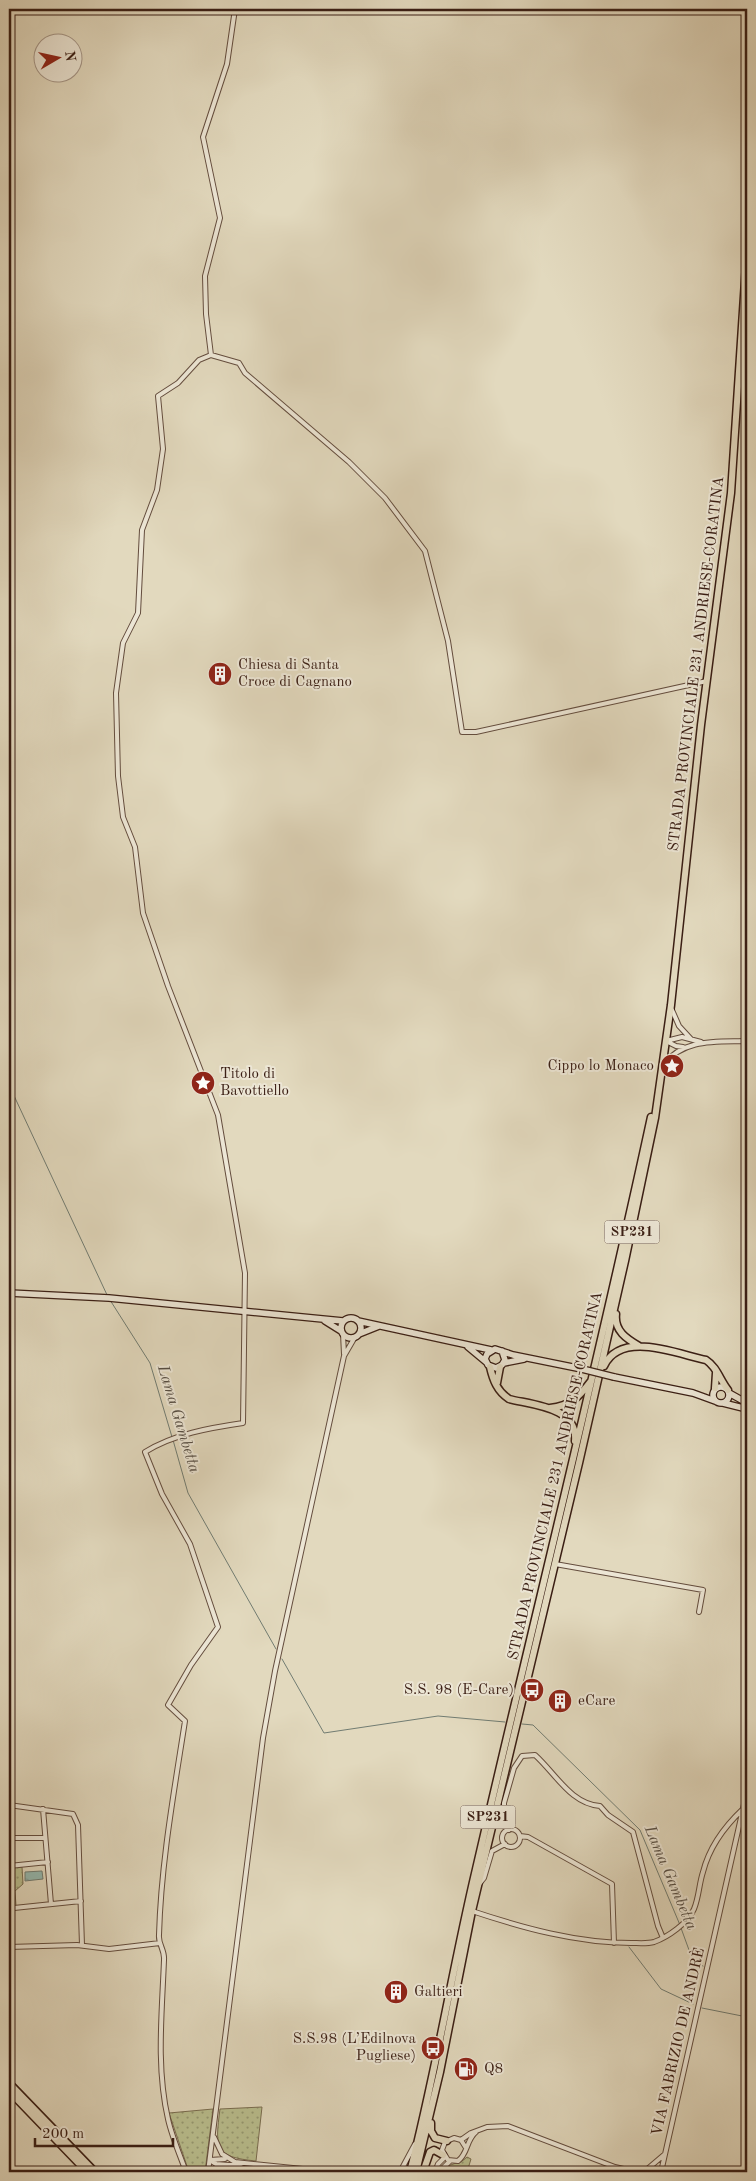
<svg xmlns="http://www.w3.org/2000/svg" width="756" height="2181" font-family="'Old Standard TT',serif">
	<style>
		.grass { fill: url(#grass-dots); stroke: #7a6e51 }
		.water { fill: url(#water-waves); stroke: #717c72 }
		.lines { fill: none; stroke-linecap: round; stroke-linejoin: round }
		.stream { stroke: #717c72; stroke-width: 1 }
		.street-casing { stroke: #644d3e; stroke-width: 6 }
		.secondary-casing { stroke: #3a1e14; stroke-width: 8 }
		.primary-casing { stroke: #3a1e14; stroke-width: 9 }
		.street { stroke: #ece6d5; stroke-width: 4 }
		.secondary { stroke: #ece6d5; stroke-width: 5.5 }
		.primary { stroke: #e2d9be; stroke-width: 6 }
		.secondary-bridge-casing { stroke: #3a1e14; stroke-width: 8; stroke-linecap: butt }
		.secondary-bridge { stroke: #ece6d5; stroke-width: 5.5 }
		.labels { text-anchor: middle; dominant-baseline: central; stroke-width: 4; stroke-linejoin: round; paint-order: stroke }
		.shield { fill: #ece6d5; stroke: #6f5a4e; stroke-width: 1 }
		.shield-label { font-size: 14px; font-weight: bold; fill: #3a1e14 }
		.street-label { font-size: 15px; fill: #3a1e14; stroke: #ece6d5 }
		.poi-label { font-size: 15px; fill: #3a1e14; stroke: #ece6d5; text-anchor: start }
		.water-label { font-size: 16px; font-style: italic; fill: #554d43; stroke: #ece6d5 }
	</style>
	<defs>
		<pattern id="grass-dots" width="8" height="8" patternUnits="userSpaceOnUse" patternTransform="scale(1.25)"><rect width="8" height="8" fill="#b9be8e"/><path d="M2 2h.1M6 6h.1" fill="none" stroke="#979a73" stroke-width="1.8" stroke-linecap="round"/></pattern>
		<pattern id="water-waves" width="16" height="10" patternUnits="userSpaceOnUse" patternTransform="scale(1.25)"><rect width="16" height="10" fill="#95bab1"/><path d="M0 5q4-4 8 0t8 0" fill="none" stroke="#819f97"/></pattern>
	</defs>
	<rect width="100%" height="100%" fill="#e2d9be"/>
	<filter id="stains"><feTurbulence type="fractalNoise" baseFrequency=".004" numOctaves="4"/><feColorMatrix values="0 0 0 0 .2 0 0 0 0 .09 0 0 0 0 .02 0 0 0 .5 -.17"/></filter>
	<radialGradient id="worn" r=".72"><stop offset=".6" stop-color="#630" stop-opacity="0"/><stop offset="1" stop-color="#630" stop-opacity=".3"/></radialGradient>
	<path class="grass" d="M22 1867 23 1884 15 1891 16 1906 9 1904V1868Z
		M262 2107 256 2161C214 2157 215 2148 220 2109Z
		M213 2109 205 2172H189L169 2113Z
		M467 2157 471 2159 467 2172H442C448 2162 460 2165 467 2157Z
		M236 2167 263 2170V2172H221Z"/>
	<path class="water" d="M42 1871 43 1879 25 1881V1872Z"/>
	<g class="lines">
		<path class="stream" d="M9 1085 108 1297
			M110 1300 150 1363 172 1437
			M173 1440 188 1493 276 1649
			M282 1659 324 1733 438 1716 505 1722
			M522 1724 533 1725 640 1830 680 1925
			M681 1928 693 1961 703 1966
			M629 1947 661 1989 693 2004
			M702 2008 747 2017"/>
		<g class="street-casing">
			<path id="street" d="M235 9 227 64 203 137 220 218 205 276 206 314 211 355 239 363 245 373 349 462 385 498 425 551 448 641 462 732H476L707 681
				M672 1010 679 1026 691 1039
				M666 1041 682 1037 701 1042
				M666 1041 676 1046 683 1047
				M663 1065C684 1038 716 1042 747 1041
				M343 1334 344 1354
				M555 1564 703 1590 699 1612
				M9 1805 73 1814 78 1825 82 1945
				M499 1808 500 1818 509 1830
				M43 1809 51 1904
				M512 1829 510 1823 504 1814V1803L514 1768 522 1756 535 1755C556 1774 571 1804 600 1806L608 1815 633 1832 658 1926 663 1938
				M502 1838a9 9 0 1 1 18 0a9 9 0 1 1-18 0Z
				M520 1836 528 1837 612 1884 614 1943
				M9 1838H45
				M9 1866 48 1862
				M480 1883 484 1878 492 1851 505 1844
				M9 1906 14 1908 81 1901
				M472 1911C523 1928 577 1943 631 1943 638 1943 647 1944 654 1942 668 1937 688 1923 694 1909 699 1897 699 1884 703 1872 709 1848 725 1826 743 1809
				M9 1947 77 1945 109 1949 160 1943
				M214 2137 222 2154 235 2162 332 2172
				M461 2140 471 2133 487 2127 508 2126 615 2167 636 2172
				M466 2148 461 2140 454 2138 445 2142 442 2150 448 2160 458 2161C468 2154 466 2140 476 2132
				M225 2159 210 2160 216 2164 229 2165
				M645 2171 665 2154
				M186 2172C180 2155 172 2137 168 2119 156 2067 162 2013 164 1960 165 1950 158 1944 159 1935 161 1863 174 1792 185 1721L168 1705 191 1665 218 1627 190 1544 162 1494 145 1452C174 1434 209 1428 243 1423L245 1273 218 1115 168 986 143 913 135 847 123 817 118 776 116 693 123 643 138 613 142 530 157 490 163 449 158 396 178 383 199 360 211 355
				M208 2172 263 1738 275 1671 344 1356 355 1337
				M215 2172 229 2165 241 2164
				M400 2172 415 2144
				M435 2172 438 2164 445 2157
				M439 2172 450 2161
				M643 2172H653
				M661 2172 747 1791"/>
		</g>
		<g class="secondary-casing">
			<path id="secondary" d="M9 1293 109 1298 343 1321
				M341 1328a10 10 0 1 1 20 0a10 10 0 1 1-20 0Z
				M325 1321 341 1331
				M358 1321 491 1350
				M359 1334 379 1326
				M468 1347 486 1362
				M502 1351 505 1360 502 1365 496 1368 488 1365 485 1359 487 1354 495 1349 513 1355 582 1369
				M504 1363 524 1359
				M614 1377 693 1393 715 1401
				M713 1395a8 8 0 1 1 16 0a8 8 0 1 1-16 0Z
				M729 1393 747 1403
				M723 1403 747 1409"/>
		</g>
		<g class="primary-casing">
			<path id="primary" d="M616 1314C614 1331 627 1339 639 1346
				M604 1366C621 1330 677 1354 706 1360 717 1367 720 1380 728 1390
				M490 1367C493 1380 497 1391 509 1399 533 1405 578 1407 575 1441
				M497 1383 500 1367
				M715 1388 716 1373
				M550 1408C571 1406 579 1397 591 1381
				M9 2083 95 2172
				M9 2091 87 2172
				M431 2123V2131L435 2138 447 2141
				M410 2172C436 2072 452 1970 476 1869 534 1618 597 1368 651 1117
				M416 2172 440 2072 472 1911 579 1463 625 1261 655 1118 671 1005 701 725 731 493 747 250
				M423 2172 430 2152 434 2150 443 2155"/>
		</g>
		<use href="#street" class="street"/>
		<use href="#secondary" class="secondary"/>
		<use href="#primary" class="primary"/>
		<g class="secondary-bridge-casing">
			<path id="secondary-bridge" d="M582 1369 614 1377"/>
		</g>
		<use href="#secondary-bridge" class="secondary-bridge"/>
	</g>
	<defs>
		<g id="building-disc" transform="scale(1.25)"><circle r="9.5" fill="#8f2418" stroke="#ece6d5"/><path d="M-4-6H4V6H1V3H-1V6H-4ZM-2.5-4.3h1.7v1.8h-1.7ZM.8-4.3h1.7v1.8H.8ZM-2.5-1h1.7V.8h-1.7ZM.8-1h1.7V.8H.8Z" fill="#fff"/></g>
		<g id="sight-disc" transform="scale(1.25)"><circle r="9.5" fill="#8f2418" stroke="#ece6d5"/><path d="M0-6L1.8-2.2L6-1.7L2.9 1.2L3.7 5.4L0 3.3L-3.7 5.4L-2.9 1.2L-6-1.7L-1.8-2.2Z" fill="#fff"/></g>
		<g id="bus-disc" transform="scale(1.25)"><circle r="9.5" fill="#8f2418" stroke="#ece6d5"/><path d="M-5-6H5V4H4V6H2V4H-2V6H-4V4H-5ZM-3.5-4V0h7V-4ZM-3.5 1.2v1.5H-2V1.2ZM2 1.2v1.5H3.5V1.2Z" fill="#fff"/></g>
		<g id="fuel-disc" transform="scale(1.25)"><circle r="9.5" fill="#8f2418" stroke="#ece6d5"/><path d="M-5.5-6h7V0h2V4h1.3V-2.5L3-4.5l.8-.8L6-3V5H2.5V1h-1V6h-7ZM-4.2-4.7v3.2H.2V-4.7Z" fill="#fff"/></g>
	</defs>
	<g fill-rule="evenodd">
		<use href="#building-disc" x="220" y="674"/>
		<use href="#sight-disc" x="672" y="1066"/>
		<use href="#sight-disc" x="203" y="1083"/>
		<use href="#bus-disc" x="532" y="1690"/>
		<use href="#building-disc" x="560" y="1701"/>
		<use href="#building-disc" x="396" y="1992"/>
		<use href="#bus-disc" x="433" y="2048"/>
		<use href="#fuel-disc" x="466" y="2069"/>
	</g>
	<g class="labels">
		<g class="shield">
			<rect x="604.5" y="1220.5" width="55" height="23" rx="4"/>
			<rect x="460.5" y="1805.5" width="55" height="23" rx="4"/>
		</g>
		<g class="shield-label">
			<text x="632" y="1232">SP231</text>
			<text x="488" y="1817">SP231</text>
		</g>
		<g class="street-label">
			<text transform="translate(697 664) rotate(-83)">STRADA PROVINCIALE 231 ANDRIESE-CORATINA</text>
			<text transform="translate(556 1476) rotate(-77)">STRADA PROVINCIALE 231 ANDRIESE-CORATINA</text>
			<text transform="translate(679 2042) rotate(-77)">VIA FABRIZIO DE ANDRÈ</text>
		</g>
		<g class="poi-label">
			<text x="238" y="665">Chiesa di Santa<tspan x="238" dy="17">Croce di Cagnano</tspan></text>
			<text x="654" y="1066" text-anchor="end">Cippo lo Monaco</text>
			<text x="220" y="1074">Titolo di<tspan x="220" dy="17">Bavottiello</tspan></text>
			<text x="514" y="1690" text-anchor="end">S.S. 98 (E-Care)</text>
			<text x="578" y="1701">eCare</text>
			<text x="414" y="1992">Galtieri</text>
			<text x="416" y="2039" text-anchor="end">S.S.98 (L’Edilnova<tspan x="416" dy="17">Pugliese)</tspan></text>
			<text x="484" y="2069">Q8</text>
		</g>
		<g class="water-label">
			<text transform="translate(178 1419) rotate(73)">Lama Gambetta</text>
			<text transform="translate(670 1878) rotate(67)">Lama Gambetta</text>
		</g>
	</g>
	<rect width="756" height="2181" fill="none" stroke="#e2d9be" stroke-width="30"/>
	<rect x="10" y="10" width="736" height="2161" fill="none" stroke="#3a1e14" stroke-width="2.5"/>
	<rect x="15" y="15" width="726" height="2151" fill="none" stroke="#3a1e14"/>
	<g transform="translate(58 58) rotate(81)"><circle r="24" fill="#ece6d5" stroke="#a59688"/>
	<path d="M0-4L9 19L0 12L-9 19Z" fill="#8f2418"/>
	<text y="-8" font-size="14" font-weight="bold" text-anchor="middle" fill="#3a1e14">N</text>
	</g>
	<path d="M35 2138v8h138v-8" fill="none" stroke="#3a1e14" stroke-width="2.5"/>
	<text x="42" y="2138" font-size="15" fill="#3a1e14" stroke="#ece6d5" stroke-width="4" paint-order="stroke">200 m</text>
	<rect width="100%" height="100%" filter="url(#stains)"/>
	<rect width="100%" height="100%" fill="url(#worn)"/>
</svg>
